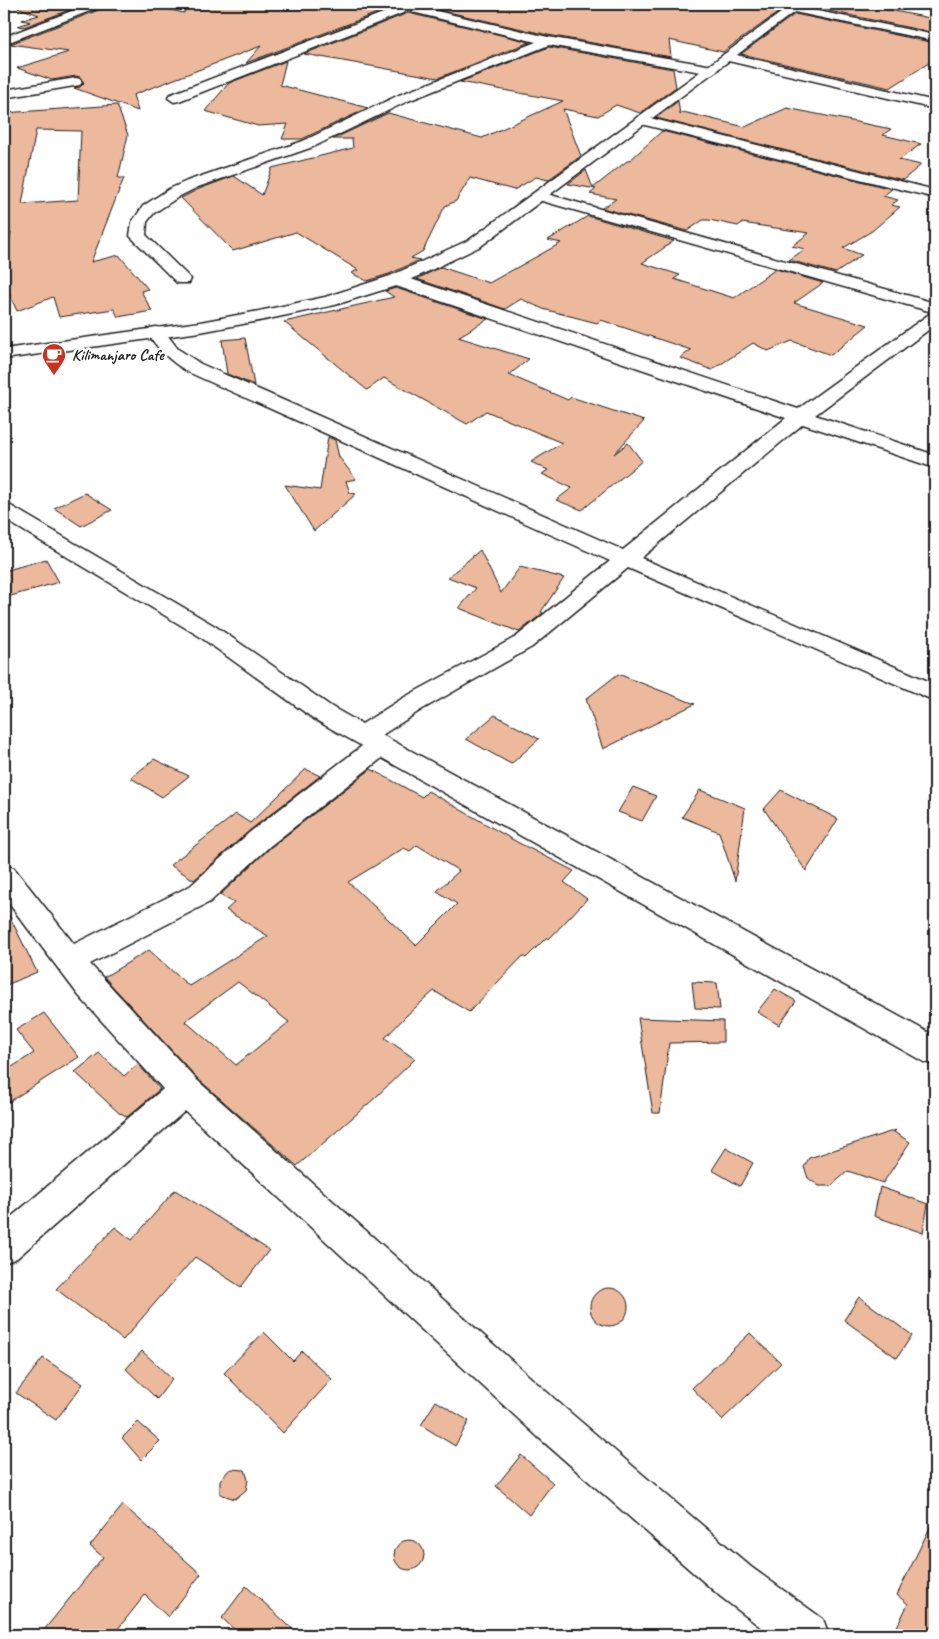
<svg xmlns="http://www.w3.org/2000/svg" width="939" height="1639" font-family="Caveat,sans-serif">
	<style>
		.building { fill: #ecb99d; stroke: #1c1c1c; fill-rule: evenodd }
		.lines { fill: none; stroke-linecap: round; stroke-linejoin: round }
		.street-casing { stroke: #1c1c1c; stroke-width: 3 }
		.secondary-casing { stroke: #1c1c1c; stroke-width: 3 }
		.street { fill: #fff; fill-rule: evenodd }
		.secondary { fill: #fff; fill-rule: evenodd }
		.labels { text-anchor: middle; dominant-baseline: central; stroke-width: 5; stroke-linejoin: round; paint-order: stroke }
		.far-poi-label { font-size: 16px; font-weight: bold; fill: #1c1c1c; stroke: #fff; text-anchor: start }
	</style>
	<rect width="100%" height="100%" fill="#fff"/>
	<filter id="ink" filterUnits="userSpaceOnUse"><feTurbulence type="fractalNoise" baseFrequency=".02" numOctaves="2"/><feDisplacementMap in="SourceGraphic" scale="10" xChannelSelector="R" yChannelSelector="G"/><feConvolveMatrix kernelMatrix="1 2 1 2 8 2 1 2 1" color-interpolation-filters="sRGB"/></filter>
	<g filter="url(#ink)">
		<path class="building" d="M18 4H85L24 27 18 26 30 22 22 20 39 15 17 7Z
			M106 4 137 7 153 6 184 13 185 4H386L390 8 246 63 261 46 133 95 138 111 74 88 80 87 84 83 80 77 76 76 52 80 17 68 69 52 10 44 104 8Z
			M423 4H790L723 52 669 40 671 57 548 35 422 6Z
			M807 4H858L935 19V33L805 6Z
			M408 13 530 42 438 78 304 54Z
			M795 14 935 43V59L890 88 741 54Z
			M549 47 673 69 676 87 640 113 616 105 598 116 563 109 581 156 548 180 536 177 514 190 470 178 456 201 445 206 423 251 411 258 420 260 389 274 367 281 351 273 358 270 296 232 233 251 181 198 199 189 234 176 262 195 272 168 353 148 352 139H333L388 113 482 138 563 101 460 82Z
			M286 61 280 85 368 108 302 139H282L288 124 258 126 205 111 229 83Z
			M678 101 680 115 683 112 745 127 787 108 891 129 883 135 921 144 899 160 921 165 903 180 656 118Z
			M117 105 128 135 118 178H124L91 262 119 255 148 289 141 291 152 311 118 317 114 309 59 317 53 297 17 311 4 283V258H6L11 233 4 232V113ZM36 130 81 131 78 200 22 204Z
			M662 131 892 189 883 196 898 200 891 205 900 207 872 231 843 248 862 255 836 273 789 260 805 249 792 246 809 233 742 223 738 226 709 220H703L687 231 602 208 616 199 590 194 596 189 568 184 586 170 593 188 627 161H629Z
			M588 216 674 241 642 263 680 275 674 279 734 298 776 269 823 283 794 303 868 325 831 355 792 341 768 351 753 343 712 370 680 358 691 350 601 320 597 323 543 309 521 299 505 309 417 279 441 267 489 283 561 243 548 240Z
			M396 288 488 319 458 337 529 359 509 375 568 400 571 397 644 421 614 454 628 443 642 461 582 510 556 500 572 488 542 474 548 470 531 462 562 443 486 411 467 424 384 378 367 390 284 322 394 297 385 291Z
			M245 338 254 385 227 374 222 340Z
			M328 437 335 440 339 457 356 479 346 481 350 493 356 494 314 531 285 485 320 490Z
			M85 493 112 510 81 526 54 508Z
			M480 550 501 593 520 567 564 578 541 612 543 613 519 632 459 608 476 588 448 577Z
			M46 559 59 582 4 598V571Z
			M618 674 695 704 603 749 586 699Z
			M495 715 539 739 511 764 466 739Z
			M154 759 189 776 162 797 131 778Z
			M306 769 320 776 249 831 194 880 170 865 236 814 250 823Z
			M371 769 422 797 428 791 517 842 574 871 564 882 587 899 549 939 547 937 526 958 523 956 469 1012 434 991 406 1016 385 1038 415 1059 375 1098 297 1166 198 1079 104 977 149 950 189 986 268 936 226 910 234 903 220 895 271 847ZM417 845 459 871 437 891 457 904 416 945 348 882 404 848 410 851ZM238 982 289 1022 236 1065 185 1021Z
			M633 787 656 796 642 821 618 812Z
			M700 790 745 808 735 881 719 832 682 817Z
			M781 790 838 819 806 871 764 809Z
			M4 905 37 972 4 986Z
			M692 982 717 983 720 1009 695 1008Z
			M775 989 796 1001 779 1025 757 1012Z
			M44 1013 79 1057 4 1105V1072L34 1053 16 1030Z
			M638 1018 723 1021V1042L669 1043 660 1113H653Z
			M99 1053 124 1076 138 1064 160 1089 127 1117 121 1113 120 1114 75 1072Z
			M896 1130 894 1132 910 1142 883 1183 848 1171 831 1186H819L808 1178 804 1167 809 1158Z
			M726 1148 753 1163 740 1186 712 1170Z
			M880 1187 928 1204 923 1233 874 1216Z
			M175 1190 269 1250 241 1287 195 1257 123 1340 56 1289 115 1227 132 1240Z
			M590 1307a19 19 0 1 1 38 0a19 19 0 1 1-38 0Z
			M859 1297 912 1335 897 1358 844 1320Z
			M264 1332 293 1361 302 1351 332 1379 283 1433 224 1373Z
			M750 1333 781 1363 722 1420 692 1388Z
			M142 1351 172 1379 157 1399 126 1369Z
			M43 1358 83 1384 56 1420 16 1393Z
			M436 1401 469 1421 455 1446 421 1425Z
			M138 1422 160 1441 141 1460 122 1438Z
			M521 1455 553 1483 529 1515 496 1486Z
			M230 1469 245 1470 248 1480 246 1490 235 1499 220 1494V1480Z
			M123 1505 201 1574 168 1617 145 1595 113 1635H40L103 1557 90 1546Z
			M935 1517V1635H893L908 1604 897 1595Z
			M394 1555a15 15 0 1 1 30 0a15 15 0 1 1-30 0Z
			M246 1586 299 1635H240L222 1618Z"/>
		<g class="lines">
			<g class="street-casing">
				<path id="street" d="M90 4H104L103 6 4 44V37Z
					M388 4H421L419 7 548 37 712 66 718 70 712 74 549 45 408 101 313 147 198 187 180 196 154 213 147 222 146 235 191 279 189 283H177L130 236 132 222 143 206 169 189 187 181 303 141 399 95 536 42 408 11 179 101 174 102 168 98 169 95 396 8 389 6Z
					M793 6 935 35V41L789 11 787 9 789 7Z
					M728 53 935 101V109L724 60 722 57 724 54Z
					M76 78 80 79 82 82 80 85 4 98V90Z
					M642 116 935 190V198L637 123 635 120 637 117Z
					M540 192 935 303V325L815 415 935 455V468L803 424 641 558 935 684V701L628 568 532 647 421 710 382 735 935 1036V1065L924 1062 382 758 270 846 210 902 90 964 197 1080 566 1409 751 1567 823 1619 829 1635H771L721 1597 538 1437 185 1111 17 1258 4 1263V1223L163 1089 79 996 4 897V865L14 868 74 944 190 886 250 832 362 746 314 719 199 636 4 519V504L11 506 215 626 332 707 362 724 403 698 516 637 610 561 188 372C170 361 158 350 147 332L150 328 156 327 162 328 178 349 201 364 623 550 786 418 390 284 388 280 390 276H402L798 409 932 312 535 199 533 196 535 193Z"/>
			</g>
			<g class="secondary-casing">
				<path id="secondary" d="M793 4H805L481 246 402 284 335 305 259 321 200 332 4 359V349L200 322 259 311 325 297 390 276 469 240Z"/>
			</g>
			<use href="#street" class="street"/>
			<use href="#secondary" class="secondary"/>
		</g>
	</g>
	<defs>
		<g id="cafe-pin" transform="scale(1.25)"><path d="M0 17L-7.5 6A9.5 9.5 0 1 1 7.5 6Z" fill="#c8321e" stroke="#fff"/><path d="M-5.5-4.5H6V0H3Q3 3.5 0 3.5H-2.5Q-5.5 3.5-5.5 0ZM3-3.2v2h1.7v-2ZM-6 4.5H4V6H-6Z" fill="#fff"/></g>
	</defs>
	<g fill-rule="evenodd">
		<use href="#cafe-pin" x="54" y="355"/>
	</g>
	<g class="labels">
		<g class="far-poi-label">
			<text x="72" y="355">Kilimanjaro Cafe</text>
		</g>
	</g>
	<rect width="939" height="1639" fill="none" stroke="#fff" stroke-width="20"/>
	<rect x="10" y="10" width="919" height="1619" fill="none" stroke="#1c1c1c" stroke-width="2" filter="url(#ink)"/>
</svg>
